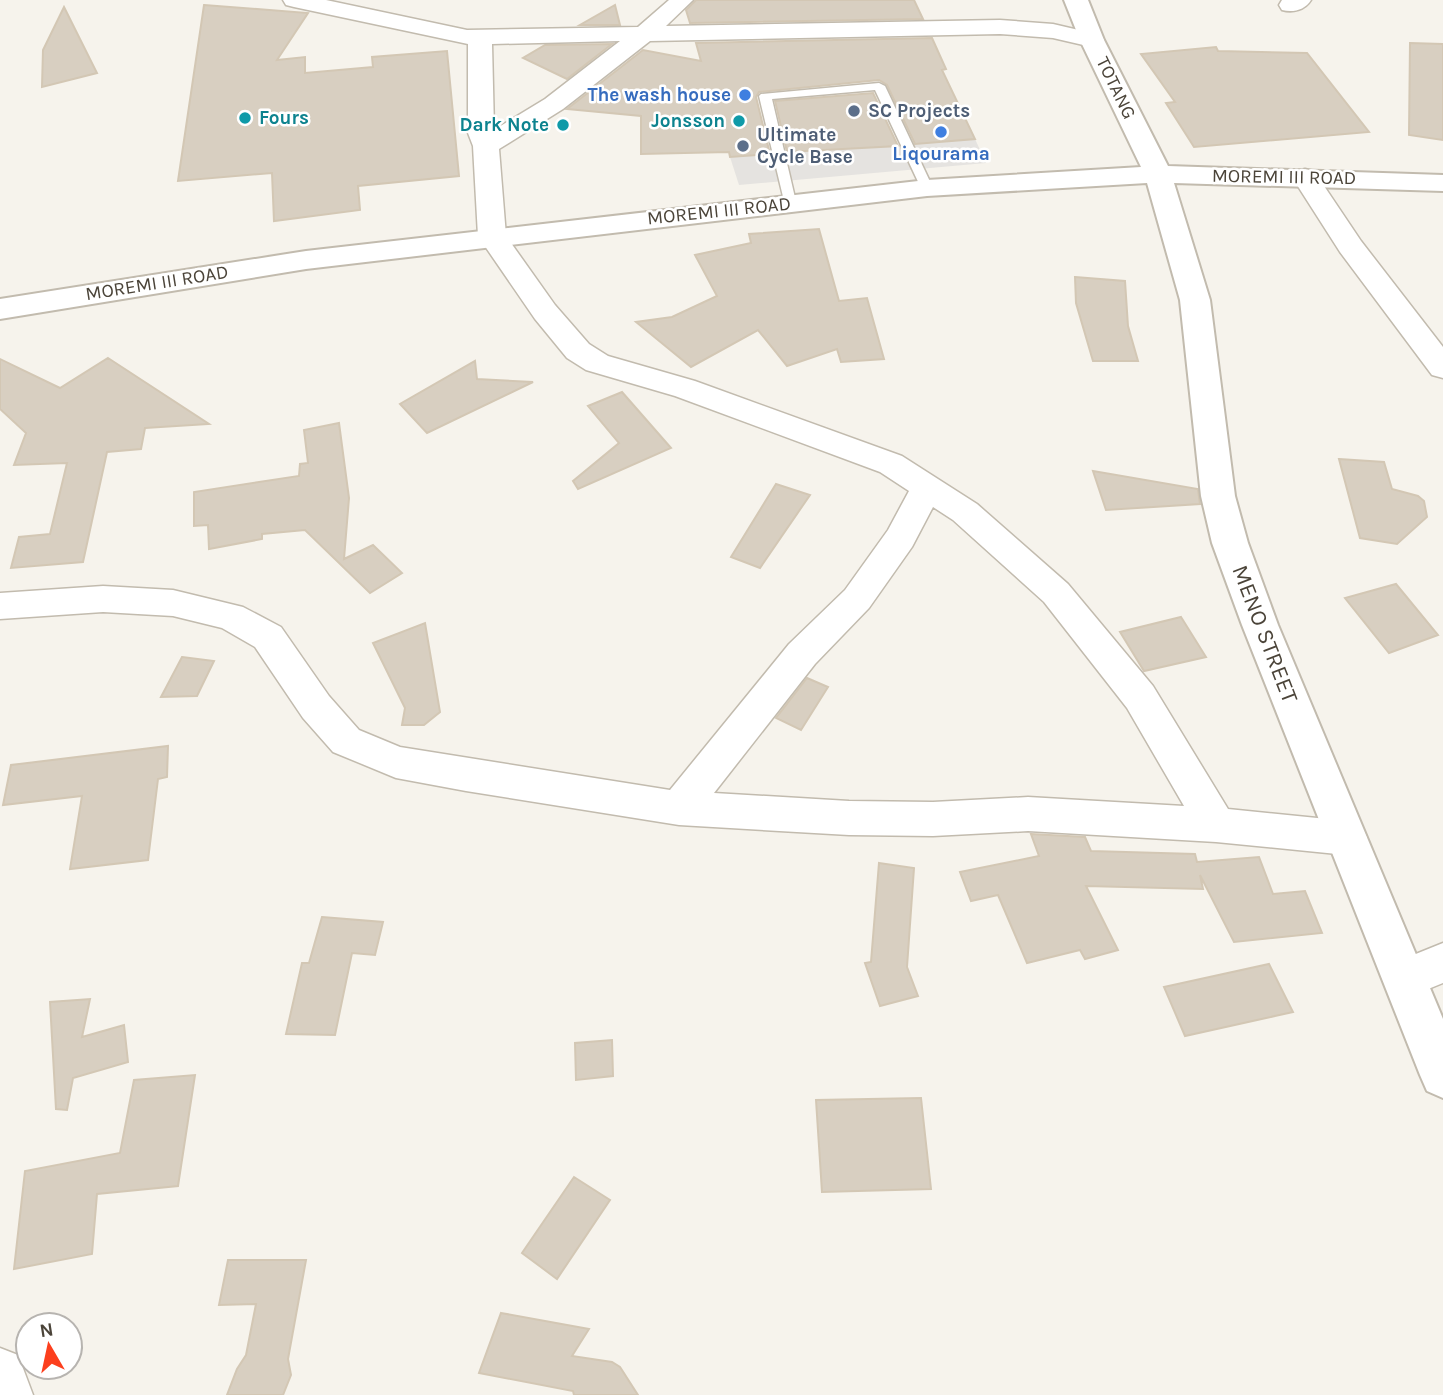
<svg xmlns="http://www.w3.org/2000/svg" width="1443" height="1395" font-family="Karla,sans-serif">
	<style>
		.parking { fill: #e5e3e0 }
		.building { fill: #d8cfc1; stroke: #d3c7b4; stroke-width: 2 }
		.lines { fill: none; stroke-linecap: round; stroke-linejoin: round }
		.service-casing { stroke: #c2bbae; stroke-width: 3 }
		.minor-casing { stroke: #c2bbae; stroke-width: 3 }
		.tertiary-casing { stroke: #c2bbae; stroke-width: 4 }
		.service { fill: #fff; fill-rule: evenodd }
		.minor { fill: #fff; fill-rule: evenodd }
		.tertiary { fill: #fff; fill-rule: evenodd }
		.shop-dot { fill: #3f7fe0; stroke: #fff; stroke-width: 2.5 }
		.service-dot { fill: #5c6f8a; stroke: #fff; stroke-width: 2.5 }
		.culture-dot { fill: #0f9aa8; stroke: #fff; stroke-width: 2.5 }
		.labels { text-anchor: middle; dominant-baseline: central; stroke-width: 5; stroke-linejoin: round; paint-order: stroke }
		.far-street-label { font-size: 19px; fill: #4b4439; stroke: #fff }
		.far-shop-label { font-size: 19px; font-weight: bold; fill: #366cbe; stroke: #fff; text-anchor: end }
		.far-service-label { font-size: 19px; font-weight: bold; fill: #4e5e75; stroke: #fff; text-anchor: start }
		.far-culture-label { font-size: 19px; font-weight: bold; fill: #0d838f; stroke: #fff; text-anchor: end }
		.street-label { font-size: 23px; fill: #4b4439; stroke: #fff }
	</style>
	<rect width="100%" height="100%" fill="#f6f3ec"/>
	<path class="parking" d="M975 139 986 163 739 185 730 157Z"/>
	<path class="building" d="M696 0H914L923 19 690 23 686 10Z
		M204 5 308 13 277 60 305 57V73L373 67 372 57 447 51 459 176 358 186 360 210 274 221 272 173 178 181Z
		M615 5 620 25H580Z
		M64 7 97 73 42 87 43 50Z
		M932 38 946 69 942 70 975 139 915 144 887 85 879 80 759 92 756 97 770 154 730 157 729 152 641 154V116L567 109 643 50 701 61 696 43Z
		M1410 43 1443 44V140L1409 135Z
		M612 44 567 79 523 58 545 45Z
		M1216 47 1218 51 1307 53 1369 132 1194 147 1166 103 1175 102 1141 54Z
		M873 93 898 146 787 152 775 101Z
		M819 229 839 301 867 298 884 359 841 362 837 349 787 366 758 330 691 367 636 322 672 317 717 296 695 255 751 243 749 234Z
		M1075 277 1125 281 1128 326 1138 361H1093L1076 303Z
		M108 358 209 424 145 428 141 449 107 452 83 562 11 568 19 537 50 534 67 463 14 465 26 433 0 409V359L60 388Z
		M475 361 477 379 533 382 427 433 400 404Z
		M622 392 671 448 578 489 573 481 619 443 588 406Z
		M339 423 349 498 344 559 373 545 402 573 370 593 305 530 262 534V539L209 549 208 525 194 526V492L299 476 300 464 308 463 304 430Z
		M1339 459 1384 462 1392 489 1418 496 1424 501 1427 517 1397 544 1360 538Z
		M1093 471 1198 489 1200 504 1106 510Z
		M776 484 810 495 760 568 731 557Z
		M1396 584 1438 635 1389 653 1345 598Z
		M1181 617 1206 657 1144 671 1120 632Z
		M425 623 440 712 424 725H402L405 708 373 643Z
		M182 657 214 661 197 696 161 697Z
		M807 678 828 687 801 730 776 718Z
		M168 746 167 777 158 779 148 860 70 869 82 796 3 805 11 765Z
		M1031 834 1085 837 1091 851 1195 854 1197 862 1259 857 1273 894 1305 891 1322 933 1234 942 1200 875 1203 889 1086 886 1118 950 1085 959 1080 950 1027 963 998 895 971 901 960 872 1039 856Z
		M879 863 914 868 907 967 918 996 880 1006 865 963 871 962Z
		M322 917 383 922 375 955 352 953 335 1035 286 1034 302 963H309Z
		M1269 964 1293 1012 1185 1036 1164 987Z
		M90 999 82 1037 124 1025 128 1062 73 1078 67 1110 56 1109 50 1002Z
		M612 1040 613 1076 576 1080 575 1043Z
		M195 1075 178 1186 97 1194 92 1254 14 1269 25 1171 120 1153 134 1080Z
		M921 1098 931 1189 822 1192 816 1100Z
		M574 1177 610 1200 557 1279 522 1253Z
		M228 1260H306L288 1359 291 1375 283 1395H227L237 1369 246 1355 256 1304 219 1305Z
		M501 1313 589 1329 572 1356 612 1362 620 1367 638 1395H574L573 1391 479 1373Z"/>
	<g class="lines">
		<g class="service-casing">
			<path id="service" d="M879 83 885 86 933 188 931 191H923L921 188 875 90 772 99 796 202 790 206 785 205 759 96 761 94Z"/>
		</g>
		<g class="minor-casing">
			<path id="minor" d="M283 0H326L467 30 638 27 669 0H693L666 26 1000 20 1053 24 1100 35 1104 40 1100 45 1092 47 1053 38 1000 34 650 41 563 109 499 149 506 236 555 305 589 344 608 356 695 381 902 456 977 504 1068 584 1153 686 1228 809 1347 821 1361 826 1367 838 1361 850 1347 855 1216 842 1028 831 933 836 849 835 679 825 466 791 396 778 333 752 303 718 255 647 222 628 173 616 103 612 0 619V593L103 586 173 590 243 607 281 627 329 696 359 730 400 747 670 790 789 644 845 590 888 530 909 491 880 472 675 396 586 370 567 358 535 319 478 236 473 146 468 133V44L294 7 286 5ZM620 41 545 99 494 130 492 44ZM933 507 953 520 1044 602 1127 708 1184 806 1028 797 933 802 849 801 714 793 815 664 869 608 912 547Z
				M1282 0H1311C1305 10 1293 13 1282 10L1279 5Z
				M1305 169 1314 171 1361 241 1443 347V378L1432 375 1340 252 1292 177 1296 171Z
				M1443 943V983L1406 998 1391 992 1385 978 1391 964Z
				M0 1348 18 1355 33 1395H0Z"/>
		</g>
		<g class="tertiary-casing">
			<path id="tertiary" d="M1064 0H1088L1104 40 1168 166 1443 175V191L1174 183 1210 300 1235 496 1248 543 1278 625 1443 1019V1098L1427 1091 1420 1075 1242 625 1212 543 1201 496 1180 300 1147 183 927 196 306 269 0 319V299L306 251 927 180 1141 167 1080 40Z"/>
		</g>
		<use href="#service" class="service"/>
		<use href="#minor" class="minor"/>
		<use href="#tertiary" class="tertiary"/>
	</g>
	<g class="shop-dot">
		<circle cx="745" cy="95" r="7"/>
		<circle cx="941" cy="132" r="7"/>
	</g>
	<g class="service-dot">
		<circle cx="854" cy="111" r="7"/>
		<circle cx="743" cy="146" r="7"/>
	</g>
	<g class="culture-dot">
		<circle cx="245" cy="118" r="7"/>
		<circle cx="739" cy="121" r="7"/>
		<circle cx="563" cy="125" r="7"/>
	</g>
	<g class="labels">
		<g class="far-street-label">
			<text transform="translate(1116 88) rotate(64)">TOTANG</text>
			<text transform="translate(1284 177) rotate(1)">MOREMI III ROAD</text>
			<text transform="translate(719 211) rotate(-6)">MOREMI III ROAD</text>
			<text transform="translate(157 283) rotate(-9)">MOREMI III ROAD</text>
		</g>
		<g class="far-shop-label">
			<text x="731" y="95">The wash house</text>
			<text x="941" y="154" text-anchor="middle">Liqourama</text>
		</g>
		<g class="far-service-label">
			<text x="868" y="111">SC Projects</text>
			<text x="757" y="135">Ultimate<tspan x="757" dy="22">Cycle Base</tspan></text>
		</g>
		<g class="far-culture-label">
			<text x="259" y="118" text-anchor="start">Fours</text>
			<text x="725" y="121">Jonsson</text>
			<text x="549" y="125">Dark Note</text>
		</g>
		<g class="street-label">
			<text transform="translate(1265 634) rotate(69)">MENO STREET</text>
		</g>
	</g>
	<g transform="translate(49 1346) rotate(351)"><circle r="33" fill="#ffffff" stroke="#b7b4b0" stroke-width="2"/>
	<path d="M0-5L12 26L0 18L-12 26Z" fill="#fc3f1d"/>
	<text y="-10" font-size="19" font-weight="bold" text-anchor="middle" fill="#4b4439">N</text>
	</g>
</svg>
